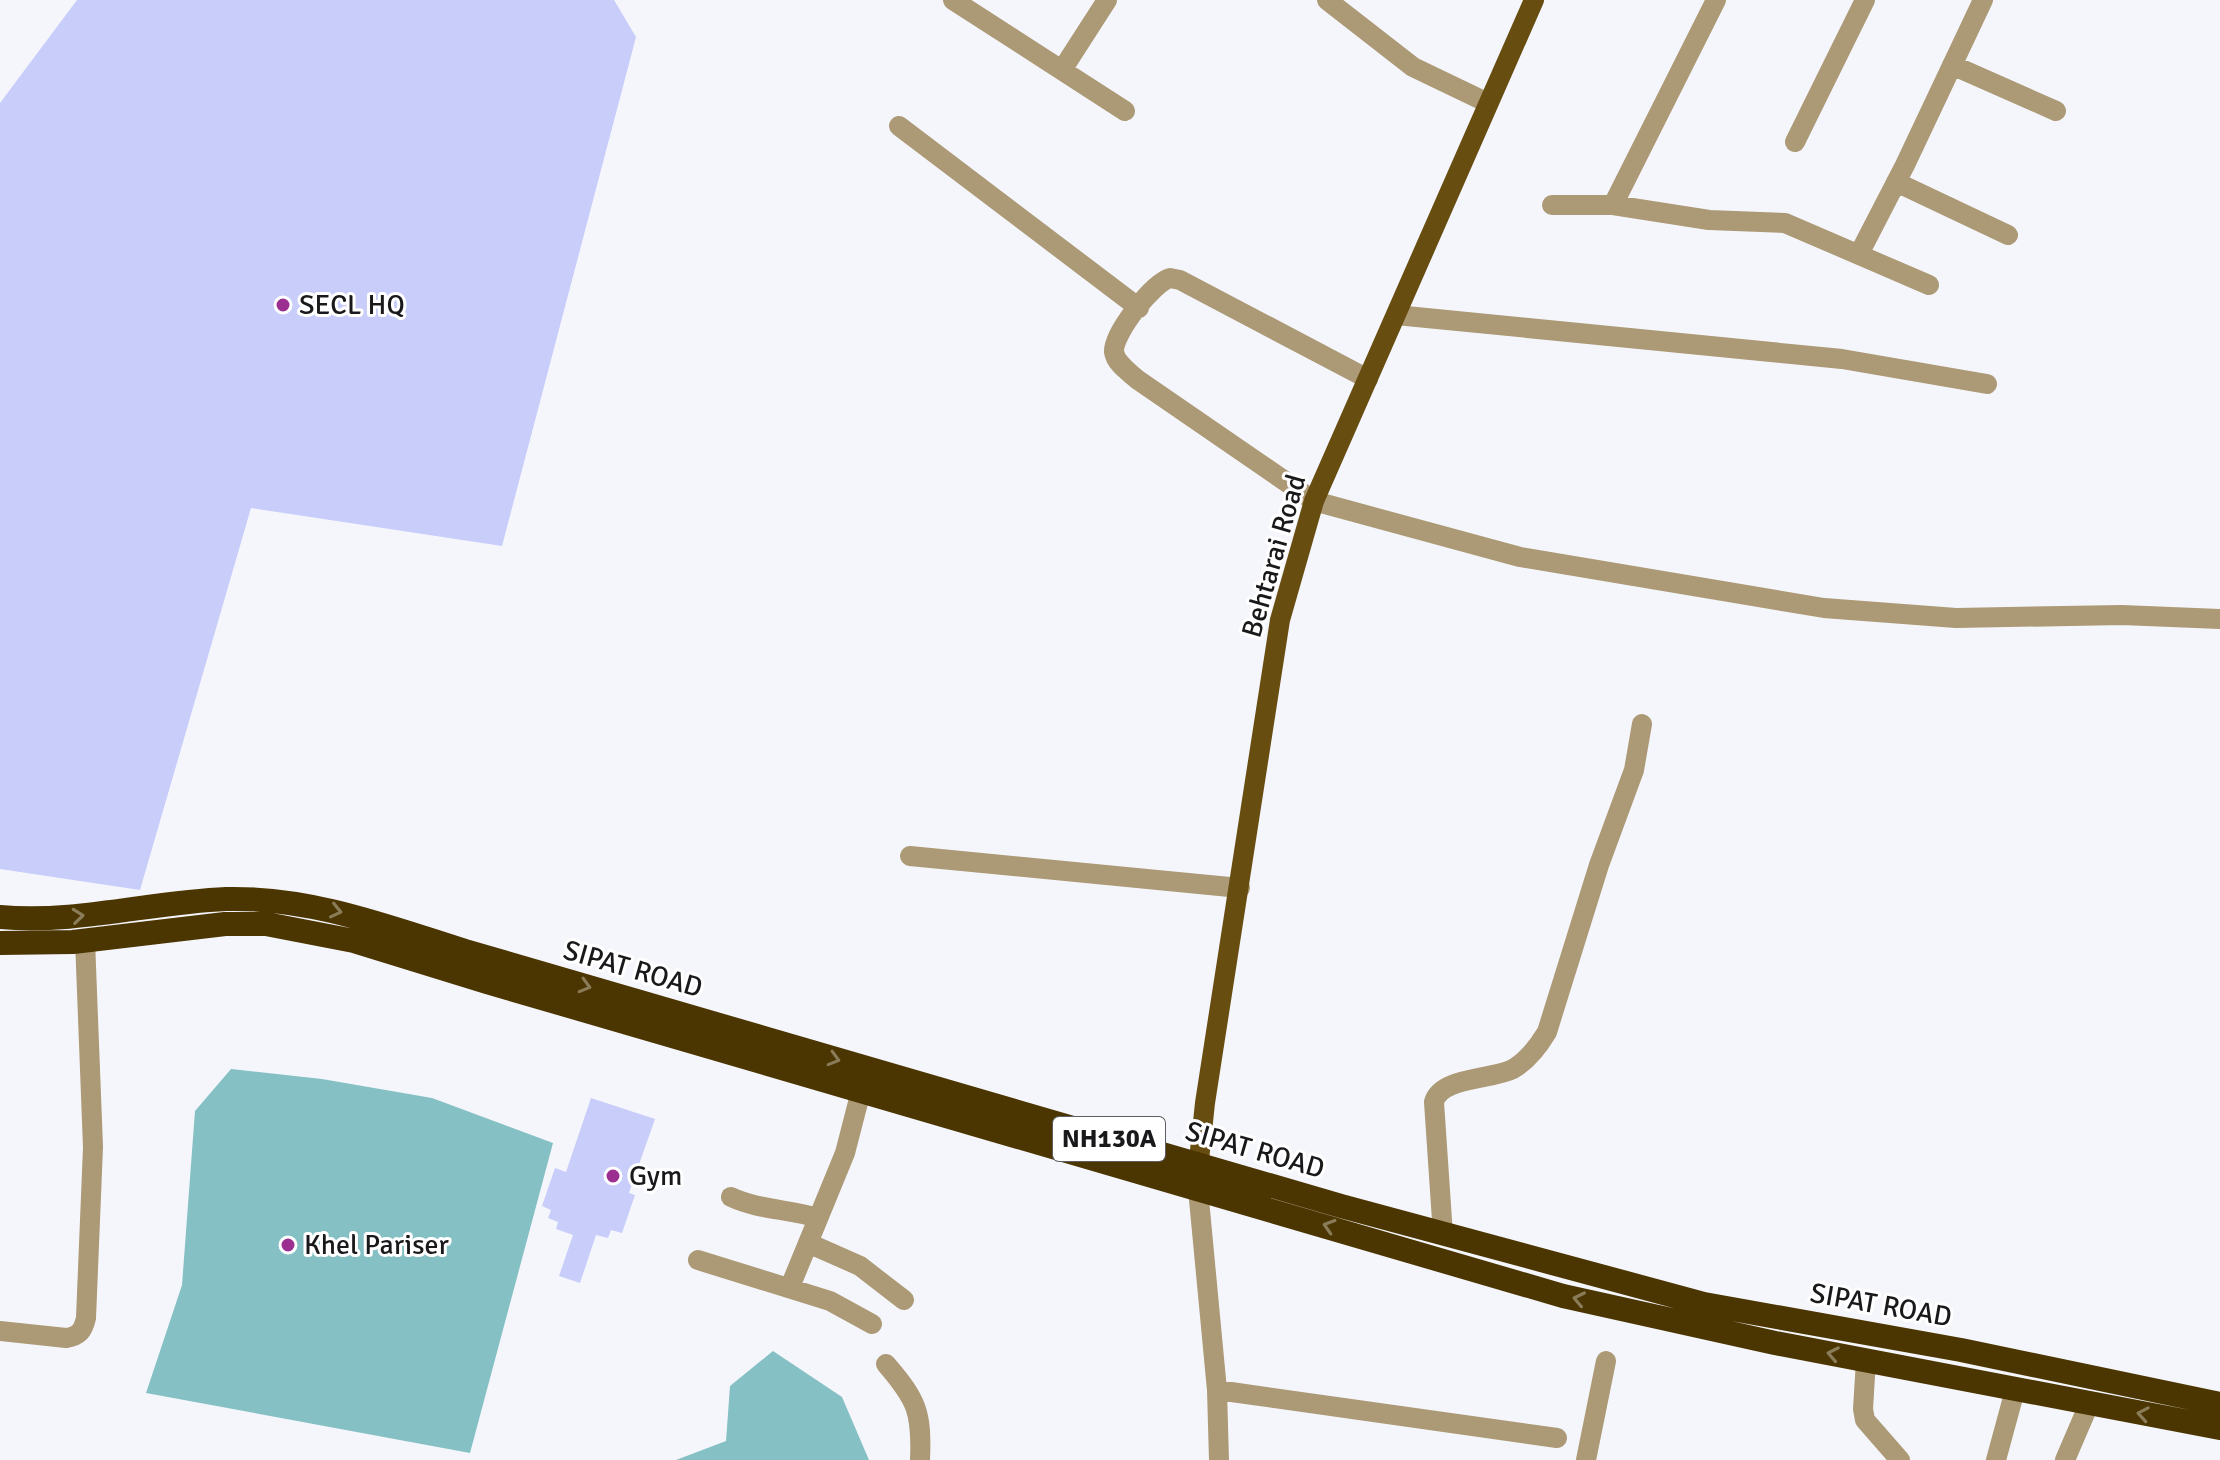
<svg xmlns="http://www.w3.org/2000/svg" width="2220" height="1460" font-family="Signika,sans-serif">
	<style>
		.water { fill: #85c0c5 }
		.building { fill: #c8cdf9 }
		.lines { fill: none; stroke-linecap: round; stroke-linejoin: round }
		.minor { stroke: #ac9975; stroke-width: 20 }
		.major { stroke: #684d11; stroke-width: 20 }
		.highway { stroke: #4b3500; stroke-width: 24 }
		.oneway { stroke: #8a7c59 }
		.poi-dot { fill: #9c3091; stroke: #fff; stroke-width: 3 }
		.labels { text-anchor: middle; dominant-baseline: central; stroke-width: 6; stroke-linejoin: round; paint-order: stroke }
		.shield { fill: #fff; stroke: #5e5e60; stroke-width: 2 }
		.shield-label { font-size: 26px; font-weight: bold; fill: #19191c }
		.poi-label { font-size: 28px; fill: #19191c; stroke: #fff; text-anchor: start }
		.street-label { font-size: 28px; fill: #19191c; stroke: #fff }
	</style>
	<rect width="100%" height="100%" fill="#f5f6fc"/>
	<path class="water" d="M231 1069 322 1079 432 1098 553 1143 470 1453 146 1393 182 1285 195 1111Z
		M773 1351 842 1397 869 1460H676L726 1441 730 1386Z"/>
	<path class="building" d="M77 0H614L636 37 502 546 251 508 140 890 0 869V103Z
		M591 1098 655 1119 629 1193 635 1195 622 1233 611 1230 608 1238 596 1235 580 1283 559 1276 573 1235 556 1229 558 1222 548 1218 551 1210 542 1206 555 1168 566 1172Z"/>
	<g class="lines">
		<path class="minor" d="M953 0 1125 111
			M1327 0 1413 67 1488 103
			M1952 65 2056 111
			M1062 70 1107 0
			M899 126 1139 308
			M1795 142 1865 0
			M1896 182 2008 235
			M1552 205H1613L1709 220 1785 223 1929 285
			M1613 205 1716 0
			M1859 254 1905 165 1983 0
			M1396 315 1842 359 1987 384
			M1368 379 1180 280 1170 278C1153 283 1113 333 1114 352 1116 364 1129 372 1138 380L1314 501 1520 557 1824 608 1956 618 2122 615 2220 619
			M910 856 1240 888
			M1198 1189 1217 1390 1219 1460
			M731 1197C759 1210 789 1209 818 1218
			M1443 1235 1434 1102C1441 1077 1491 1080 1513 1069 1528 1060 1538 1047 1547 1032L1599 865 1634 770 1642 724
			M808 1243 860 1266 904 1300
			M698 1260 830 1301 872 1324
			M790 1287 845 1153 861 1091
			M0 1331 66 1338C79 1336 83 1331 86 1318L93 1147 85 940
			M1866 1360 1863 1409 1865 1420 1900 1460
			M886 1364C917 1400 922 1412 920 1460
			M1217 1390 1557 1438
			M1586 1460 1606 1361
			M1996 1460 2015 1390
			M2065 1460 2089 1404"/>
		<path class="major" d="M1197 1179 1205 1103 1280 620 1314 501 1534 0"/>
		<path class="highway" d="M0 917C76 924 151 902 226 899 310 897 386 926 465 951L1341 1206 1704 1304 1961 1350 2220 1404
			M0 943 73 942 225 924H266L354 941 487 982 1563 1296 1775 1343 2220 1428"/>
	</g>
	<defs><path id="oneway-chevron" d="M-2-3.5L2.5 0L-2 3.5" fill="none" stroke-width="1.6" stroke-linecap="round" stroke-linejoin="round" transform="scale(2)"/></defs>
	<g class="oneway">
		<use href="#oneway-chevron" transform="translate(336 911) rotate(13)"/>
		<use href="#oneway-chevron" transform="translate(78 916) rotate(-6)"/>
		<use href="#oneway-chevron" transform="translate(585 986) rotate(16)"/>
		<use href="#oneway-chevron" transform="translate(834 1059) rotate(16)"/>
		<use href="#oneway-chevron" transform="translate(1329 1226) rotate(-163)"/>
		<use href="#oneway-chevron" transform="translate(1579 1299) rotate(-168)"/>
		<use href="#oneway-chevron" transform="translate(1833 1354) rotate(-169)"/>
		<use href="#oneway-chevron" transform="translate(2143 1414) rotate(-170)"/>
	</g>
	<g class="poi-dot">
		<circle cx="283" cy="305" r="8"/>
		<circle cx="613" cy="1176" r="8"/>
		<circle cx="288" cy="1245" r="8"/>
	</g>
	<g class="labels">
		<rect class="shield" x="1053" y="1117" width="112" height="44" rx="6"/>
		<g class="shield-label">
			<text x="1109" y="1139">NH130A</text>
		</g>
		<g class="poi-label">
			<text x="299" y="305">SECL HQ</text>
			<text x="629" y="1176">Gym</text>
			<text x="304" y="1245">Khel Pariser</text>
		</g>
		<g class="street-label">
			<text transform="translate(1274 556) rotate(-74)">Behtarai Road</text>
			<text transform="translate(633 969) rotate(16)">SIPAT ROAD</text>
			<text transform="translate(1255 1150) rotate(16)">SIPAT ROAD</text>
			<text transform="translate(1881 1305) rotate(10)">SIPAT ROAD</text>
		</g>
	</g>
</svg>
